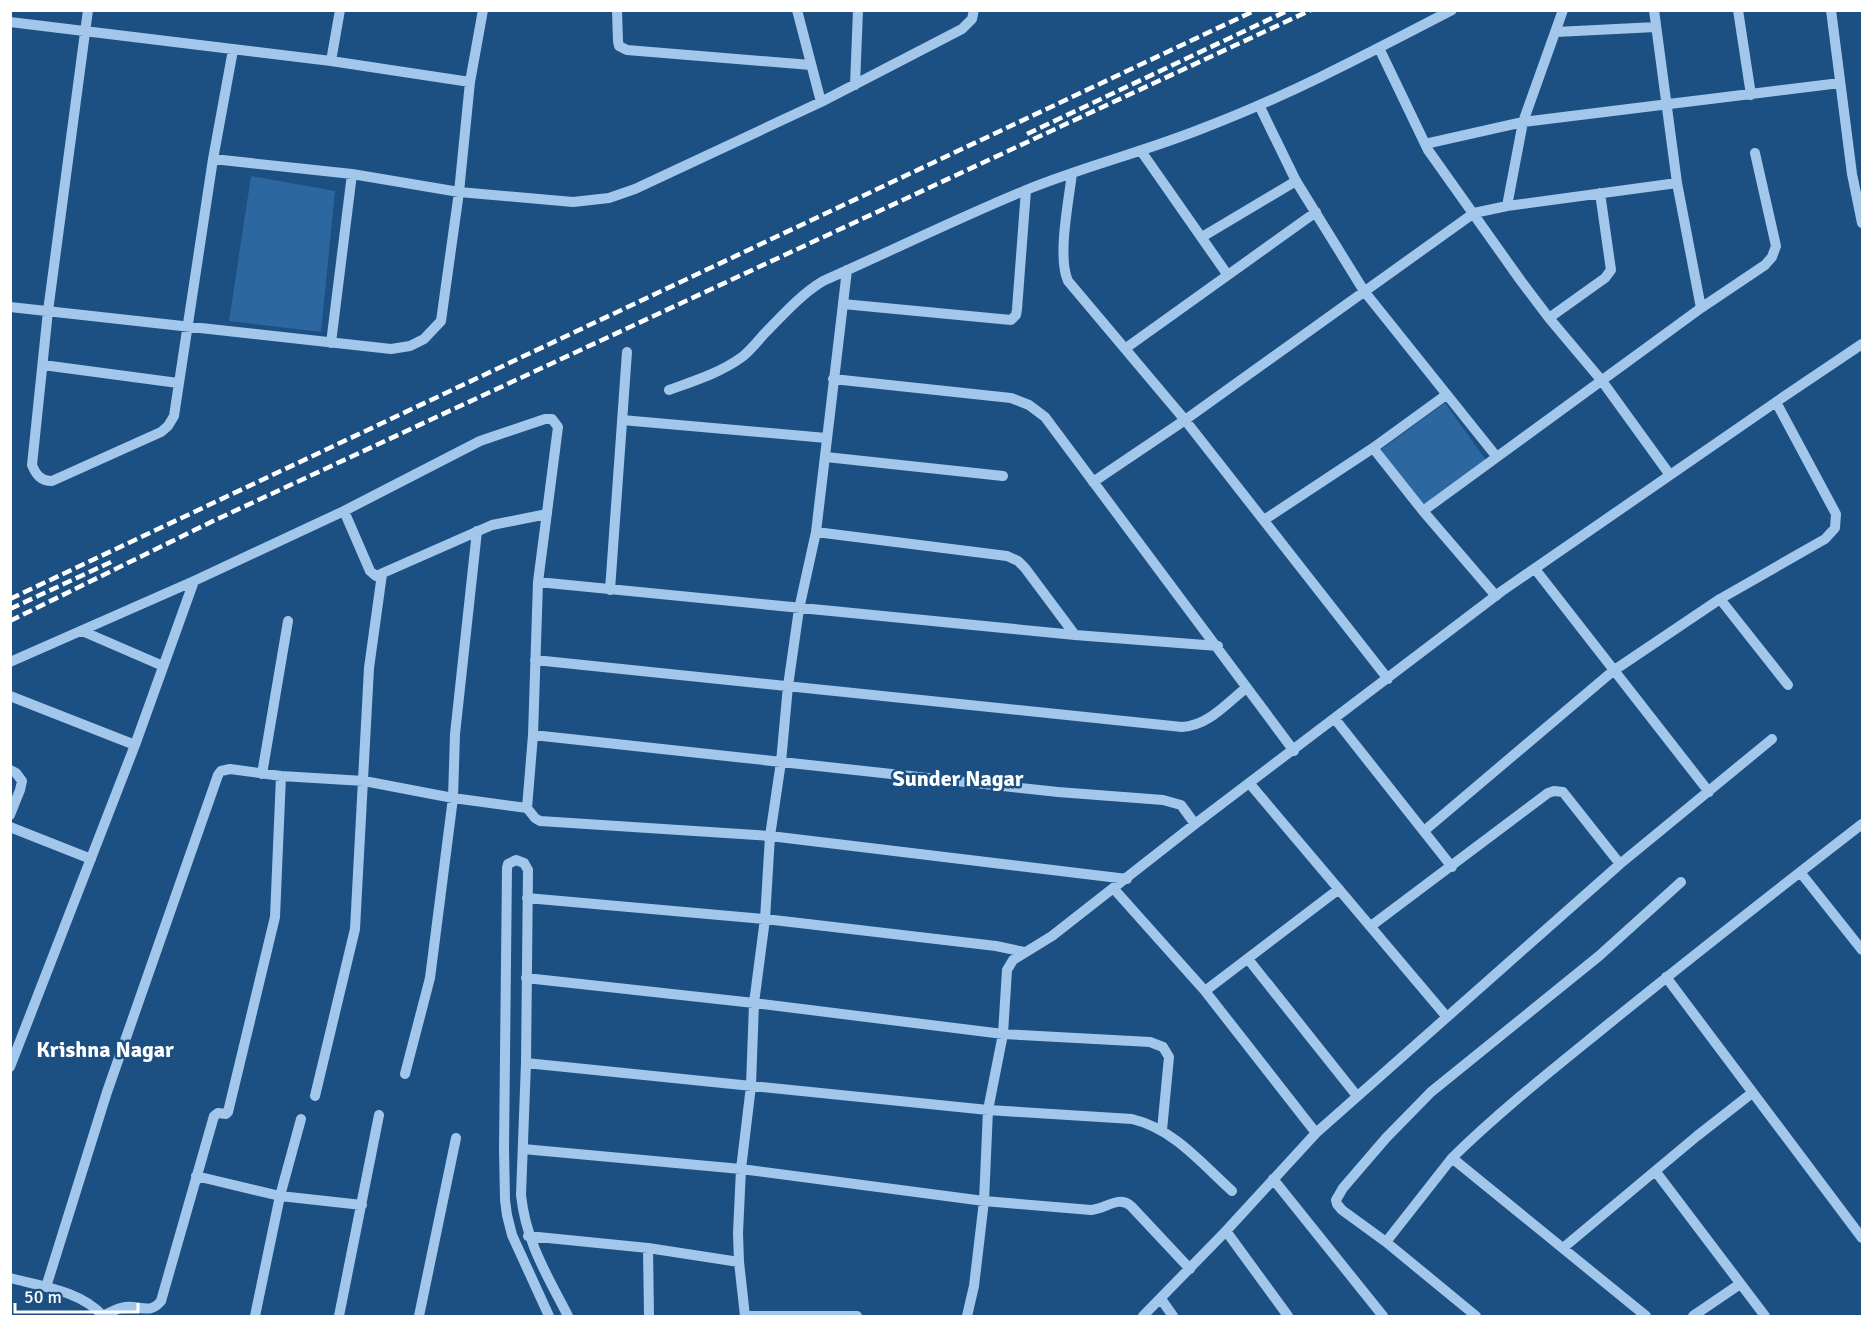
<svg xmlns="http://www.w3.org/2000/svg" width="1873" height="1327" font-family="Signika,sans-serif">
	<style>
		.green { fill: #2c679f }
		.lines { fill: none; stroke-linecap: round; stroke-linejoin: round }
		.minor { stroke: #a2c7ea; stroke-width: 10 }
		.rail { stroke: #fff; stroke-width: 4.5; stroke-dasharray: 10 4.5; stroke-linecap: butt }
		.labels { text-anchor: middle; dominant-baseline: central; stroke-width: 5; stroke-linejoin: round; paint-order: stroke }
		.neighbourhood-label { font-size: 22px; font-weight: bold; fill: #fff; stroke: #1c4f82 }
	</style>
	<rect width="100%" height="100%" fill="#1c4f82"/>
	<path class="green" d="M251 176 335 191 321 332 229 321Z
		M1445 403 1486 460 1423 506 1379 451Z"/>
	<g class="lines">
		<path class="minor" d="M88 10 48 311 32 465C36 475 41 481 52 481L161 432 168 426 174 416 213 159 233 50
			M617 10 618 41 619 46 627 50 811 65
			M797 10 821 102
			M1654 10 1677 183 1701 308
			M1738 10 1751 95
			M1831 10 1852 174 1862 223
			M10 22 331 61 470 82
			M1556 32 1656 27
			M1379 48 1428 150 1521 281 1549 318 1602 381 1670 475
			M331 61 340 10
			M855 85 858 10
			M1259 105 1296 181 1364 291 1496 456
			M1425 144 1523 122 1840 83
			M1141 151 1227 274
			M213 159 352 174 459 192 573 202 609 198 635 189 821 102 962 29 972 19 974 10
			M1072 173C1069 200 1057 257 1068 281L1185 420 1388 679
			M1507 206 1523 122 1563 10
			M1202 237 1296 181
			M843 304 1011 320 1016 315 1017 309 1026 190
			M10 307 391 349 410 346 424 339 441 321 459 192 470 82 483 10
			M1549 318 1605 278 1611 270 1600 193
			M331 343 352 174
			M1126 348 1316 212
			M43 365 178 383
			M833 379 1011 398 1029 405 1045 417 1294 751
			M669 390C694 381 720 373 742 357 750 351 757 342 764 334 783 315 800 295 823 281 891 251 958 218 1026 190 1085 166 1147 151 1206 127 1290 95 1371 52 1452 10
			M622 420 826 438
			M1373 448 1423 511 1496 596
			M826 457 1003 476
			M1093 482 1185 420 1474 213 1507 206 1677 183
			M344 511 370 571 376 576 492 525 547 514
			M1423 511 1701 308 1765 265 1772 257 1776 246 1755 153
			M1264 520 1373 448 1446 395
			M816 532 1007 556 1018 561 1025 568 1075 635
			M1535 569 1709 792
			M538 582 1075 635 1218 646
			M610 590 627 352
			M1720 599 1788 685
			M82 631 163 666
			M535 660 1182 727C1208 726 1227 703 1246 688
			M10 662 194 581 344 511 480 441 545 419H552L558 427 538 582 533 735 527 808 535 818 540 821 770 836 1127 879
			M10 696 135 745
			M1335 719 1452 867
			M533 735 1058 792 1163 800 1181 805 1195 824
			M10 770 16 773 22 781 20 790 10 815
			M262 774 288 621
			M1250 784 1446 1016
			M10 827 91 859
			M1424 831 1613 671 1720 599 1825 539 1835 528 1836 514 1776 402
			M1800 872 1862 950
			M1114 889 1205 991 1316 1133
			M527 898 765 919 996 946 1024 952
			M1371 926 1548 793 1554 791 1563 792 1620 864
			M1248 959 1357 1096
			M1666 977 1862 1238
			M526 978 754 1003 1003 1034 1150 1042 1163 1047 1169 1057 1162 1130
			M1205 991 1339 889
			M526 1063 988 1110 1132 1119C1174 1129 1201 1163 1232 1191
			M10 1067 135 745 194 581
			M405 1074 430 978 453 798 455 734 477 531
			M315 1096 355 929 369 668 382 574
			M523 1149 741 1169 984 1201 1091 1210C1106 1209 1118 1195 1131 1206L1190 1269
			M1452 1158 1386 1242 1476 1316
			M1656 1172 1765 1316
			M196 1176 280 1196 362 1205
			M1273 1179 1383 1316
			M1226 1231 1288 1316
			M528 1236 648 1248 739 1262
			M1386 1242 1342 1210 1337 1204 1336 1200 1343 1188 1386 1138 1431 1092 1599 956 1681 882
			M648 1248 649 1316
			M1563 1248 1697 1136 1752 1093
			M10 1278C41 1286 81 1291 103 1316
			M46 1287 107 1092 218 775 221 771 230 769 281 776 364 781 453 798 527 808
			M1161 1299 1173 1316
			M102 1316C110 1313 117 1308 125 1307 140 1305 150 1315 161 1301L214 1116 218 1113 226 1114 228 1112 275 917 281 776
			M255 1316 280 1196 301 1119
			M339 1316 379 1115
			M419 1316 456 1138
			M549 1316 512 1235 507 1215 505 1200 504 1149 507 868 508 864 516 860 524 863 528 870 526 1063 521 1195C526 1242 547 1275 568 1316
			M745 1316 739 1262 738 1233 741 1169 751 1086 754 1003 765 919 770 836 781 762 788 686 799 609 816 532 847 270
			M745 1316H857
			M967 1316 974 1286 984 1201 988 1110 1003 1034 1007 970 1013 960 1052 936 1195 824 1502 591 1776 402 1862 344
			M1143 1316 1226 1231 1316 1133 1620 864 1772 739
			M1646 1316 1452 1158C1502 1109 1557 1066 1611 1022 1694 955 1778 889 1862 824
			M1693 1316 1740 1284"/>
		<path class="rail" d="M1027 134 1289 10
			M10 599 1256 10
			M10 609 111 562
			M10 621 211 522 1311 10"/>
	</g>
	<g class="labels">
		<g class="neighbourhood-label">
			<text x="958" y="778">Sunder Nagar</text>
			<text x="105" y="1049">Krishna Nagar</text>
		</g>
	</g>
	<rect width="1873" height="1327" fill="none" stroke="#ffffff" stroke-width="24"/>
	<path d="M15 1303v9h123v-9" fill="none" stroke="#ffffff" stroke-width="3"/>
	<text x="24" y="1303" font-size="18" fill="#ffffff" stroke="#1c4f82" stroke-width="4.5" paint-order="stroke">50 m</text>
</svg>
